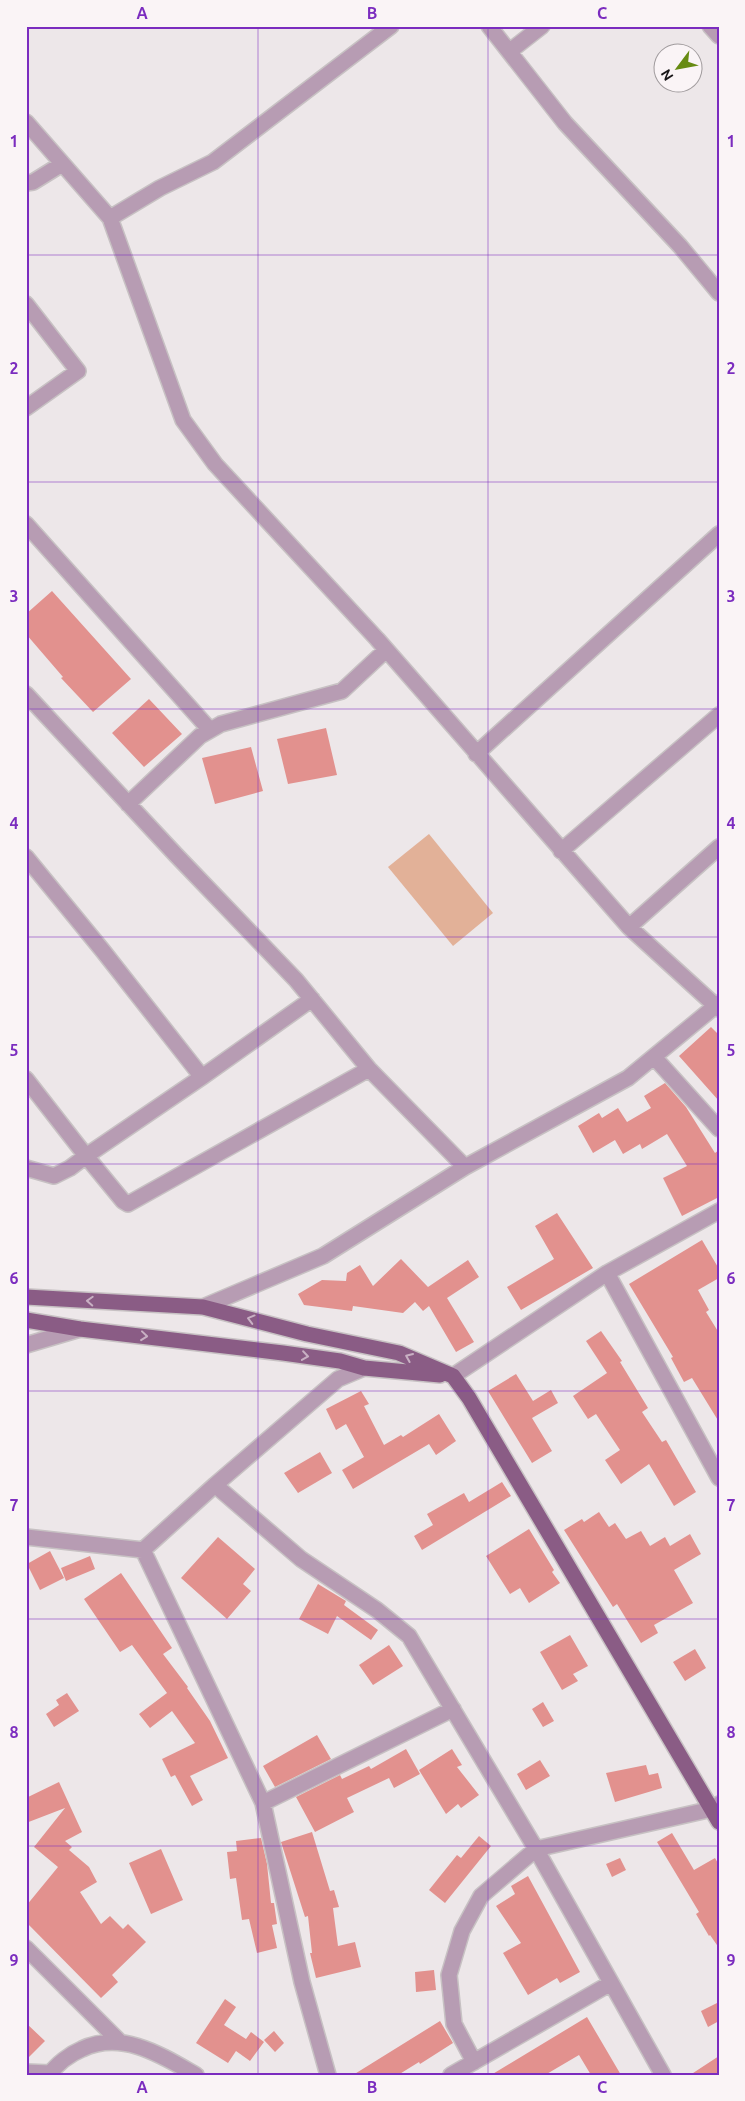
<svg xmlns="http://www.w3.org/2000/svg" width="745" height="2101" font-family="Ubuntu,sans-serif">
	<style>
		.green { fill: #e2b198 }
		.building { fill: #e2918e }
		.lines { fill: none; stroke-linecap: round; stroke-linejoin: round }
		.street-casing { stroke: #c7c1c3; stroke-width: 18 }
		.primary-casing { stroke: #c7c1c3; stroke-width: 18 }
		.street { stroke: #b79cb3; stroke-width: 15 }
		.primary { stroke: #8a5c85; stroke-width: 15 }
		.oneway { stroke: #c8b0c3 }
		.grid { fill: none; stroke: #7b2cbf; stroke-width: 1; stroke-opacity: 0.55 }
		.neatline { fill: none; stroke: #7b2cbf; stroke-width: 2 }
		.grid-label { font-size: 16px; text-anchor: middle; font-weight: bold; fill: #7b2cbf }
	</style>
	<rect width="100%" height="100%" fill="#ede7e9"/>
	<path class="green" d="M429 834 493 913 453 946 388 867Z"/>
	<path class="building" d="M52 591 131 679 93 712 61 678 63 677 26 634V614Z
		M149 699 182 734 144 767 112 733Z
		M326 728 337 775 288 784 277 739Z
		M251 747 263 791 215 804 202 758Z
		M711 1027 719 1035V1101L679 1056Z
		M665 1083 686 1107 715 1153 719 1150V1197L682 1216 663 1178 687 1166 667 1134 642 1149 640 1144 623 1154 615 1140 593 1153 578 1126 599 1113 602 1118 618 1108 627 1122 651 1108 644 1096Z
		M557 1213 593 1268 521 1310 507 1287 554 1259 535 1226Z
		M702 1240 719 1269V1278L698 1290 709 1310 706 1312 719 1333V1422L692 1378 684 1382 671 1358 673 1357 629 1284Z
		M401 1259 428 1287 468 1260 479 1277 447 1298 474 1342 456 1352 429 1306 423 1311 415 1302 403 1313 353 1306 352 1311 304 1305 298 1294 322 1280 346 1281 347 1273 360 1265 373 1286Z
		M601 1331 622 1361 620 1362 648 1408 642 1412 662 1442 666 1440 696 1492 674 1506 649 1464 621 1484 605 1460 620 1450 596 1414 588 1419 573 1396 607 1373 586 1341Z
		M516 1374 533 1401 551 1390 558 1403 532 1418 552 1451 532 1463 488 1391Z
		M361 1391 369 1404 364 1406 384 1445 401 1435 403 1437 439 1414 456 1441 436 1455 429 1444 353 1489 342 1470 364 1457 346 1424 336 1430 326 1409Z
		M320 1452 332 1473 298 1493 284 1473Z
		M502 1482 511 1496 422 1550 414 1536 433 1525 427 1514 464 1493 469 1502Z
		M599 1512 609 1527 615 1523 626 1539 641 1531 650 1546 665 1537 670 1546 690 1534 701 1554 674 1570 693 1603 654 1625 658 1633 641 1643 617 1604 613 1607 564 1530 582 1519 584 1522Z
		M529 1529 554 1570 552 1572 560 1583 529 1603 520 1588 510 1594 486 1556Z
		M218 1537 255 1569 243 1584 251 1591 227 1619 181 1578Z
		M50 1551 64 1578 40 1590 27 1564Z
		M90 1556 95 1569 66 1581 61 1568Z
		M121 1573 172 1648 163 1654 188 1687 187 1688 210 1721 228 1758 190 1776 203 1800 192 1806 175 1775 171 1777 162 1759 195 1743 172 1711 150 1728 139 1714 167 1693 132 1645 120 1652 84 1599Z
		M318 1584 346 1601 344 1605 378 1630 371 1640 337 1616 328 1634 299 1619Z
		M570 1635 588 1666 573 1674 578 1681 562 1690 540 1652Z
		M389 1645 403 1666 373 1685 359 1665Z
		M695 1649 706 1668 685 1681 673 1662Z
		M67 1693 79 1711 54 1727 46 1714 59 1705 56 1700Z
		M543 1702 554 1721 543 1727 532 1709Z
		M317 1735 331 1759 275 1787 263 1766Z
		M406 1749 420 1774 394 1788 389 1778 347 1798 354 1812 315 1832 296 1797 340 1775 342 1779 369 1766 371 1769Z
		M452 1749 462 1765 457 1767 479 1795 461 1808 458 1804 446 1814 419 1770Z
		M540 1760 550 1776 526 1790 517 1774Z
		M646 1765 649 1775 658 1773 662 1788 615 1802 606 1773Z
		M59 1782 82 1832 65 1841 72 1847 69 1850 89 1867 97 1882 80 1892 101 1924 110 1916 123 1929 128 1924 146 1942 112 1975 118 1982 101 1998 26 1922V1906L58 1867 34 1847 65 1808 26 1823V1798Z
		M312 1832 330 1891 334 1890 339 1907 333 1908 338 1946 355 1942 361 1967 316 1978 310 1953H312L308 1916 305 1917 281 1842Z
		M672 1833 694 1870 715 1858 719 1865V1948L710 1935 709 1936 696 1914 699 1912 657 1842Z
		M479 1836 491 1846 445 1903 429 1890 457 1855 461 1858Z
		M261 1838 267 1864 271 1903H274L277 1924 272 1925 277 1948 257 1953 249 1919 242 1920 236 1878 230 1879 227 1852 237 1851 236 1841Z
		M161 1849 183 1900 151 1914 129 1863Z
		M620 1858 626 1870 612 1877 606 1864Z
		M528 1876 580 1972 560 1983 557 1978 528 1995 503 1953 521 1943 496 1906 515 1894 511 1886Z
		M434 1970 436 1990 416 1992 415 1972Z
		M225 1999 236 2007 224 2025 246 2039 251 2032 264 2042 250 2061 236 2051 228 2063 196 2043Z
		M719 2002V2021L708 2027 701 2011Z
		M587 2017 621 2075H591L579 2055 545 2075H491Z
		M440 2021 453 2043 420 2064 419 2062 398 2075H353Z
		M26 2023 45 2041 26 2060Z
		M274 2031 284 2043 275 2052 264 2040Z
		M719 2056V2075H690Z"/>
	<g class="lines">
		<g class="street-casing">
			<path id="street" d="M489 26 565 123 680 246 719 293
				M710 26 719 36
				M510 51 542 26
				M26 122 110 218 183 420 215 464 377 639 629 927 719 1009
				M26 183 33 182 62 164
				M110 218 160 188 213 162 391 26
				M26 304 78 371 26 408
				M26 524 210 730
				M26 694 176 855 296 980 369 1069 465 1167
				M476 754 719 534
				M128 804 200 736 221 724 342 691 386 650
				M561 851 719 715
				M26 857 103 951 202 1077
				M629 927 719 847
				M654 1057 719 1129
				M26 1079 86 1156 202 1077 312 999
				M26 1168 54 1176 70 1168 86 1156 123 1201 128 1204 369 1069
				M607 1273 719 1478
				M203 1307 323 1256 465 1167 628 1078 719 1003
				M26 1345 80 1329
				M364 1368 338 1379 215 1485 301 1559 377 1610 409 1636 536 1849 663 2075
				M453 1376 607 1273 719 1211
				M215 1485 143 1550 263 1803 302 1982 328 2075
				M26 1537 143 1550
				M263 1803 453 1709
				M26 1948 119 2041
				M474 2062 454 2024 449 1975 462 1931 481 1896 536 1849 712 1809 719 1804
				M26 2072 50 2073
				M49 2075C57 2064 70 2054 82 2049 122 2030 161 2055 196 2075
				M451 2075 611 1983"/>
		</g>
		<g class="primary-casing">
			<path id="primary" d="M26 1297 203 1307 307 1334 399 1353 453 1376 469 1398 719 1822
				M26 1320 80 1329 283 1353 340 1361 364 1368 440 1375"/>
		</g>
		<use href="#street" class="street"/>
		<use href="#primary" class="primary"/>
	</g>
	<defs><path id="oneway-chevron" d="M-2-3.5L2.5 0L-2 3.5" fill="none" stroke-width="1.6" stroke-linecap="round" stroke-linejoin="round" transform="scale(1.25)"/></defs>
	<g class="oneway">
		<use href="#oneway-chevron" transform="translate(90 1301) rotate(-177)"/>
		<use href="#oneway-chevron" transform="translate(251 1319) rotate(-165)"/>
		<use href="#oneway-chevron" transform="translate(144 1336) rotate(6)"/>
		<use href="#oneway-chevron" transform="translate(305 1356) rotate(8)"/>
		<use href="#oneway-chevron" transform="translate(409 1357) rotate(-157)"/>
	</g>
	<path class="grid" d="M258 26V2075M488 26V2075M26 255H719M26 482H719M26 709H719M26 937H719M26 1164H719M26 1391H719M26 1619H719M26 1846H719"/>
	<rect width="745" height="2101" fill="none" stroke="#faf4f6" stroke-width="55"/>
	<g transform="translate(678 68) rotate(238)"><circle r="24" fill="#faf4f6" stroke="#a09b9d"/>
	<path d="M0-4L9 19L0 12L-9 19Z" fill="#678b12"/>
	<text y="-8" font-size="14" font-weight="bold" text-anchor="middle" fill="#181617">N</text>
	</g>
	<rect x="28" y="28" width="690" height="2046" class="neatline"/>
	<g class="grid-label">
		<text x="142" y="19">A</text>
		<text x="372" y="19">B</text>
		<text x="602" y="19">C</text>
		<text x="14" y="147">1</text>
		<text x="731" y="147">1</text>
		<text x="14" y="374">2</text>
		<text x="731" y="374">2</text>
		<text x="14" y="602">3</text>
		<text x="731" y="602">3</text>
		<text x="14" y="829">4</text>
		<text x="731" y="829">4</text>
		<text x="14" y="1056">5</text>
		<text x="731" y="1056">5</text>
		<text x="14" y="1284">6</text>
		<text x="731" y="1284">6</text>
		<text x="14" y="1511">7</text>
		<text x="731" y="1511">7</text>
		<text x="14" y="1738">8</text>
		<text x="731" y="1738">8</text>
		<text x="14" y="1966">9</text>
		<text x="731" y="1966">9</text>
		<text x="142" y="2093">A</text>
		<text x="372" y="2093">B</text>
		<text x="602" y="2093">C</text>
	</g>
</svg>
